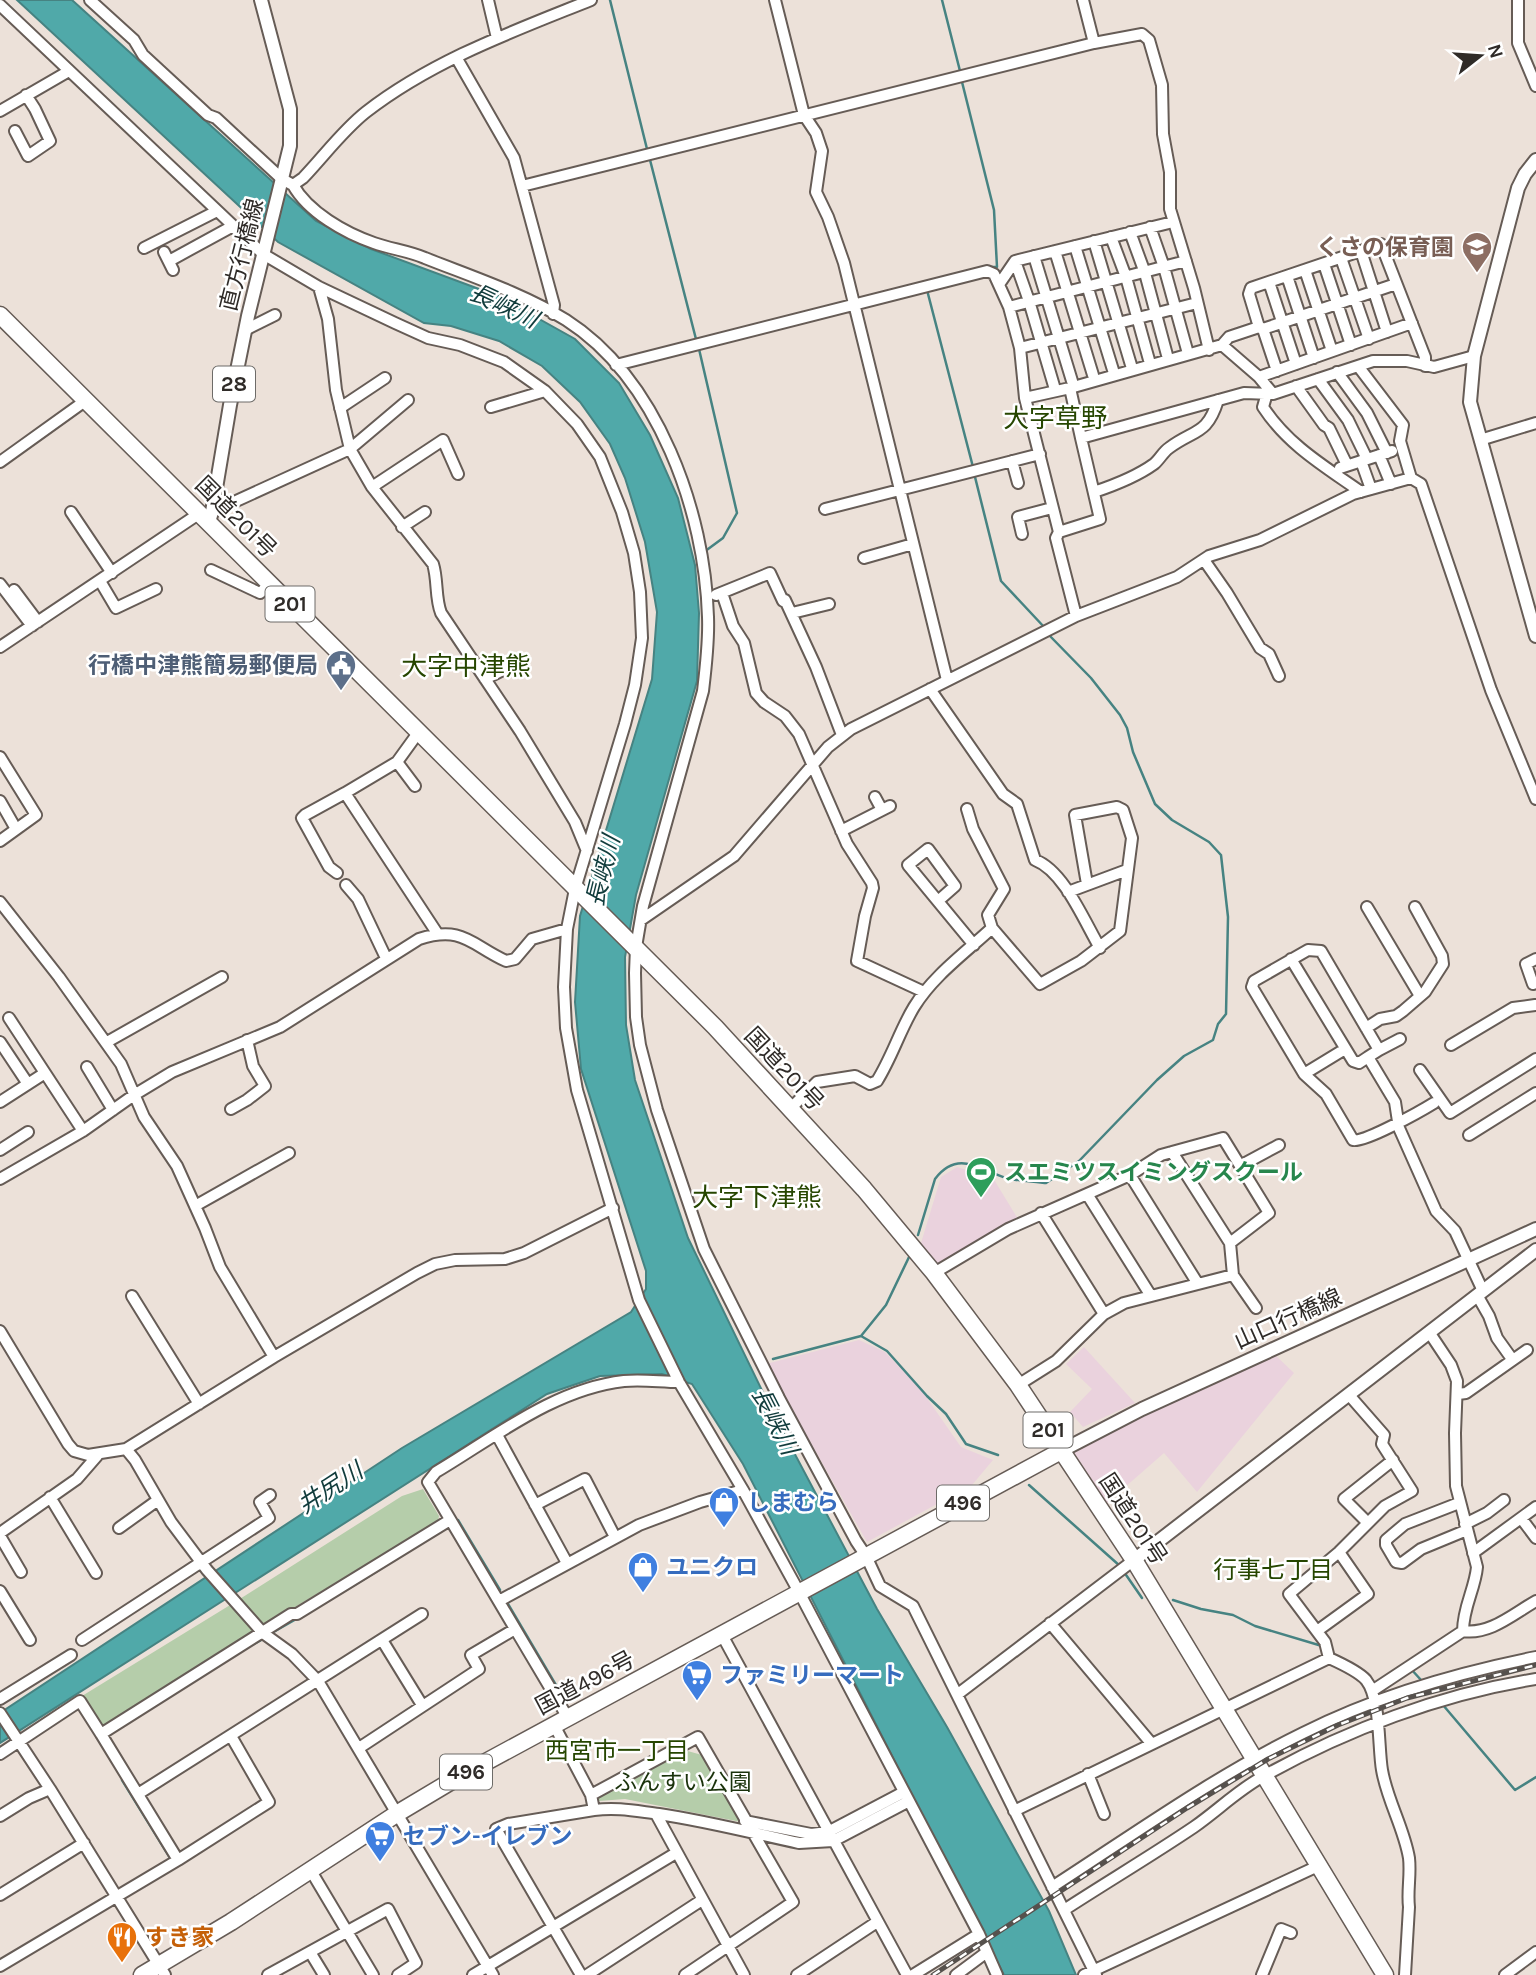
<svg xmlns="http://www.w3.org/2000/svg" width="1536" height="1975" font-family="Karla,'Noto Sans JP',sans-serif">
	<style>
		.commercial { fill: #ead2dd }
		.green { fill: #b5cdaa }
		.water { fill: #50a9a9; stroke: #468382; stroke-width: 2 }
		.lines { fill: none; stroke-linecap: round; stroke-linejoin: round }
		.stream { stroke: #468382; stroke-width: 2.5 }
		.minor-casing { stroke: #665c56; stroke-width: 14 }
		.major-casing { stroke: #665c56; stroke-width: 16 }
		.highway-casing { stroke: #665c56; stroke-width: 19 }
		.minor { stroke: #fff; stroke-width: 10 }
		.major { stroke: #fff; stroke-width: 12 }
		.highway { stroke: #fff; stroke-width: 16 }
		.rail-casing { stroke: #56514d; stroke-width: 5 }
		.rail { stroke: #fff; stroke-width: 2.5; stroke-dasharray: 8; stroke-linecap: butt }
		.labels { text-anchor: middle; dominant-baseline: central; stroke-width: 5; stroke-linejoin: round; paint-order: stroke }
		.shield { fill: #fff; stroke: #6d6b68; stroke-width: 2 }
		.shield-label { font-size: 21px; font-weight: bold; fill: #2f2b28 }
		.education-label { font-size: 23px; font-weight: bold; fill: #785e54; stroke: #fff; text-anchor: end }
		.street-label { font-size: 23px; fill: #2f2b28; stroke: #fff }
		.service-label { font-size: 23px; font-weight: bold; fill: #4e5e75; stroke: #fff; text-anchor: end }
		.leisure-label { font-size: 23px; font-weight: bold; fill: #27864d; stroke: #fff; text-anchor: start }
		.shop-label { font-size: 23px; font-weight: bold; fill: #366cbe; stroke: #fff; text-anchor: start }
		.park-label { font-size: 23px; fill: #1a320b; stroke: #fff }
		.food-label { font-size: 23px; font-weight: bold; fill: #c56008; stroke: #fff; text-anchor: start }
		.water-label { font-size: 24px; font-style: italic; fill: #113c3c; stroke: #fff }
		.neighbourhood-label { font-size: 24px; fill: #264600; stroke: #fff }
		.quarter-label { font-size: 26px; fill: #264600; stroke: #fff }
	</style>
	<rect width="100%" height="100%" fill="#ece1d9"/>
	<path class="commercial" d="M957 1167 993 1178 1018 1219 937 1267 921 1243 941 1177Z
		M859 1340 885 1352 922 1391 961 1447 993 1460 972 1485 867 1542 766 1364Z
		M1084 1347 1135 1403 1083 1427 1070 1412 1092 1389 1066 1364Z
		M1271 1351 1294 1373 1197 1492 1164 1453 1100 1509 1061 1451Z"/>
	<path class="green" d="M423 1489 439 1516 438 1521 247 1636 106 1727 101 1726 82 1696 235 1602 402 1496Z
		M684 1750 702 1755 741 1822 625 1799 599 1801 598 1794Z"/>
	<path class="water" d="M17 0H72L316 221 371 249 498 296 575 339 619 383 650 435 678 498 695 565 699 613 697 681 636 895 625 957 626 1025 635 1080 688 1238 772 1411 877 1609 947 1727 1049 1911 1076 1975H1004L743 1464 692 1384 662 1374 600 1376 547 1394 0 1743V1713L402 1448 631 1312 646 1289V1271L581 1069 575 1002 580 916 652 679 657 612 645 542 625 478 610 444 580 402 542 366 499 341 451 326 424 323 278 242Z"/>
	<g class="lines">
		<path class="stream" d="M610 0 647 149
			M942 0 960 71
			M961 78 994 210 997 267H987
			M649 156 697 343
			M927 290 973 467
			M699 349 737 513 723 538 704 552
			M974 473 1001 581 1045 628
			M918 1235 935 1179C958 1149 980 1170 1006 1178 1019 1181 1033 1182 1046 1183L1079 1161 1157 1080 1184 1056 1213 1040 1218 1024 1226 1014 1228 917 1221 855 1209 842 1172 820 1155 804 1133 752 1127 728 1120 715 1091 678 1047 633
			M861 1336 887 1351 927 1396 946 1414 966 1444 998 1455
			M773 1359 861 1336 886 1305 910 1255
			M1029 1485 1120 1566
			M456 1522 458 1520 500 1590
			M1124 1572 1142 1598
			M1173 1600 1201 1609 1233 1615 1255 1626 1322 1646
			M328 1601 379 1570
			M508 1604 563 1697
			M270 1634 298 1618
			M246 1648 265 1638
			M1411 1669 1421 1680
			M1443 1705 1515 1790 1536 1777
			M122 1780 172 1861
			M129 1895 175 1866"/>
		<g class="minor-casing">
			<path id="minor" d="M90 0 134 40 143 55 208 115 216 118 282 179 293 185 303 178C324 156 343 130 366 112 433 60 514 31 591 0
				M488 0 497 38
				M775 0 804 115 816 133 822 151 816 192 828 217 844 263 947 680
				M1083 0 1094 43
				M1518 0V43L1536 86
				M0 5 263 254 319 287 395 323 428 338 460 345 504 362 545 391 577 424 600 457 622 512 634 553 640 592 642 638 635 685 625 724 575 889 567 929 564 987 566 1028 577 1090 639 1300 679 1382 743 1490 799 1592 979 1934 997 1975
				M456 57 514 158 554 305 553 314
				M0 111 69 71
				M15 131 28 156 50 141 35 109 26 95
				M293 185C308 212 345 233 374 243 391 249 409 251 425 258 473 277 522 293 566 320 658 379 705 512 708 617 709 642 706 666 703 691L643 906 636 947 635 973 636 1017 640 1045 657 1110 704 1249 779 1398 856 1541 866 1556 880 1586 913 1606 1096 1975
				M522 186 1094 43 1142 34 1149 40 1162 85 1163 134 1170 172V209L1194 288 1209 350
				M1150 227 1164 267 1187 350
				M1130 232 1145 273 1167 355
				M1111 237 1126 277 1149 360
				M1094 241 1131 365
				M1075 246 1113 370
				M144 248 217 211
				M1055 251 1093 375
				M1361 251 1387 332
				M164 252 173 270
				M1034 256 1072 381
				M1341 258 1369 339
				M169 261 233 226
				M1015 261 1029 301 1054 386
				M1324 264 1351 345
				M1305 270 1332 351
				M1287 276 1314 358
				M1269 282 1296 364
				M1000 283 1015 261 1173 222
				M319 287 328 319 336 390 350 449 372 487 433 564C438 580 435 598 441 613L520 731 575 822 587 851
				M1009 307 1186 261
				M1259 327 1263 329 1396 284
				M1263 329 1277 371
				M245 330 275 315
				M1222 345 1229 337 1259 327 1249 294 1251 288 1381 244 1425 357V366
				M1020 348 1197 303
				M616 365 987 271 994 274 1009 307 1020 348 1025 398 1059 532 1056 538 1076 616
				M1358 366 1403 425 1400 441 1411 478 1421 484 1491 690 1536 799
				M1337 372 1367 413 1387 453
				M1259 377 1412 323
				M1318 379 1348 420 1367 459
				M1296 386 1324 425 1329 428 1347 465
				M1070 388 1081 438 1244 393 1273 394 1373 361H1407L1434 367 1474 356
				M1267 393 1263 407C1288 445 1324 466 1361 492
				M1025 398 1070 388 1222 345 1259 377 1273 394
				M491 407 545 391
				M340 408 385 378
				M1480 440 1536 423
				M1379 455 1391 484
				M1012 461 1018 483
				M1361 461 1371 489
				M0 462 85 401
				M1340 468 1392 451
				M372 487 443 440 458 474
				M1094 492C1115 485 1136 477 1154 464 1160 459 1163 452 1169 448 1194 429 1207 436 1218 400
				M825 509 1040 454
				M71 512 112 573
				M212 512 350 449 408 400
				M402 527 425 512
				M1059 532 1100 519 1081 438
				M1022 534 1018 517 1052 508
				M864 558 913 544
				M1204 560 1227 593 1260 648 1269 654 1279 676
				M211 570 260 593 270 584
				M100 581 116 608 156 589
				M0 584 32 626
				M14 590 38 622
				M722 593 733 626 744 643 756 693 764 702 785 716 799 734 847 844 872 883 873 888 865 916 857 961 924 992
				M716 595 770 573 783 601 785 600 816 667 842 735
				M792 613 829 604
				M0 647 200 513
				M485 679 521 661
				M930 689 1003 794 1017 804 1035 860C1064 871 1084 921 1100 948
				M418 733 397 762 345 793 437 933
				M0 757 36 815 0 841
				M397 762 415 786
				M875 797 882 810
				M0 801 16 829
				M967 809 973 829 1004 889 988 915 992 928
				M841 831 890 806
				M337 873 329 867 302 818 305 815 345 793
				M346 885 358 899 386 958
				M1068 892 1127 870
				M938 901 955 886 928 849 908 865 974 945
				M0 902 59 977 121 1064 144 1117 177 1166 205 1228 220 1267 274 1357
				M1367 907 1420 996
				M641 920 734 856 828 747 851 729 1076 616 1177 577 1209 556 1260 540 1353 494 1411 478
				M1291 959 1353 1061 1359 1063 1368 1057 1395 1102 1399 1128 1436 1211 1455 1231 1483 1291
				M1536 959 1526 964 1533 984 1536 983
				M9 1018 83 1131
				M1366 1028 1380 1019 1396 1016 1403 1011 1425 992 1443 964 1442 956 1415 907
				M0 1042 28 1084
				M107 1042 222 977
				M1451 1045 1513 1008 1535 1005
				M1379 1050 1400 1039
				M1368 1057 1379 1050 1321 951 1308 950 1254 981 1252 987 1304 1074 1326 1094 1353 1140C1364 1143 1421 1111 1434 1103
				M87 1067 113 1110
				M1420 1070 1450 1113 1536 1059
				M1304 1074 1345 1049
				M0 1102 45 1073
				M791 1108 817 1082 855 1076 870 1084 877 1081C892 1057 900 1030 914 1007 933 976 965 953 992 928L1040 984 1081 961 1120 931 1132 838 1123 810 1117 807 1075 815 1087 884
				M231 1109 247 1100 265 1086 253 1066 247 1040
				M1469 1135 1536 1093
				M0 1150 28 1132
				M1172 1152 1230 1243 1233 1275
				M1240 1166 1279 1145
				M1130 1175 1198 1284
				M0 1179 83 1131 134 1095 172 1072 280 1027 419 939C463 925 471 945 506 961L515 959 532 939 567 929
				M1087 1194 1151 1296
				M195 1206 289 1153
				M934 1273 1008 1229 1130 1175 1161 1155 1223 1138 1269 1213 1230 1243
				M1477 1295 1489 1316 1497 1338 1512 1359
				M132 1296 199 1404
				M1104 1314 1124 1303 1233 1275 1256 1308
				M0 1331 68 1444 74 1451 88 1455 126 1449 274 1357 417 1273 435 1264 455 1260 505 1259 524 1253 613 1208
				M1429 1332 1451 1365 1457 1381 1455 1433 1456 1486 1477 1567C1475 1589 1463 1607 1463 1631
				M1018 1385 1056 1361 1104 1314 1041 1213
				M1458 1394 1466 1393 1527 1350
				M497 1435 567 1563
				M126 1449 135 1460 171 1522 207 1570 263 1633 292 1654 318 1681 493 1975
				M50 1497 96 1573
				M1459 1503 1405 1524 1386 1540V1545L1396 1562 1402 1563 1421 1549 1467 1530
				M535 1505 585 1479 615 1537
				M1521 1518 1536 1538
				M1367 1522 1344 1499 1393 1460
				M1465 1524 1487 1513 1504 1500
				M119 1528 158 1500
				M0 1533 77 1479 97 1456
				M0 1536 21 1572
				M1473 1553 1536 1507
				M0 1591 30 1640
				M499 1601 639 1525 700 1502 743 1490
				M1050 1623 1151 1743
				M1317 1631 1368 1594 1339 1552
				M722 1635 907 1975
				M82 1640 269 1518 260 1502 270 1495
				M382 1640 422 1705
				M1329 1658 1325 1642 1289 1594 1339 1552 1385 1506 1412 1491 1382 1444 1384 1435 1349 1395
				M1372 1691 1463 1631C1490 1635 1513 1614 1536 1601
				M958 1694 1134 1560
				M0 1699 71 1655
				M0 1713 50 1789 165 1975
				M568 1718 428 1482 436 1472C495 1437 554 1389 624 1381 642 1379 661 1382 679 1382
				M554 1725 591 1795 594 1810C618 1807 635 1811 659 1814 706 1821 753 1833 799 1843L833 1841 909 1801
				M101 1734 178 1860
				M359 1748 479 1669 471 1655 515 1629
				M0 1754 80 1701 101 1734 291 1614H297L450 1520
				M1088 1774 1104 1814
				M138 1794 422 1614
				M591 1795 698 1737 793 1902 685 1975
				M1014 1811 1329 1658C1340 1663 1358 1671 1366 1680 1381 1699 1378 1747 1382 1770 1387 1800 1404 1828 1409 1858 1411 1875 1407 1891 1409 1907L1405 1975
				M656 1814 744 1975
				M0 1816 29 1798 50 1789
				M745 1821 811 1834 828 1832 904 1792
				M311 1871 373 1975
				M1052 1887C1134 1834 1215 1776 1303 1733 1376 1696 1456 1673 1536 1657
				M0 1895 84 1843
				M1064 1910C1107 1882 1151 1856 1194 1827 1217 1811 1237 1791 1262 1777 1346 1730 1441 1694 1536 1679
				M310 1952 324 1975
				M0 1966 178 1860 269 1802 231 1736
				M268 1975 388 1909 416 1963 398 1975
				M473 1975 676 1853
				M581 1975 496 1829 508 1824 594 1810
				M587 1975 702 1900
				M797 1975 877 1922
				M913 1975 979 1934
				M956 1975 987 1952
				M1084 1975 1318 1866
				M1262 1975 1281 1929 1291 1933
				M1505 1975 1536 1952"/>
		</g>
		<g class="major-casing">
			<path id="major" d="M1536 160 1525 174 1518 188 1474 356 1470 402 1536 636
				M209 522 212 512 230 405 248 316 290 146V109L261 0
				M1061 1451 1142 1409 1536 1229
				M1134 1560 1536 1250"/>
		</g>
		<g class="highway-casing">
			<path id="highway" d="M0 315 715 1027 864 1189 934 1273 1018 1385 1134 1560 1385 1975
				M142 1975 231 1922 398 1813 460 1776 1061 1451"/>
		</g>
		<use href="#minor" class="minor"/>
		<use href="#major" class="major"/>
		<use href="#highway" class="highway"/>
		<g class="rail-casing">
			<path id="rail" d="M933 1975 1187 1808 1268 1759 1338 1725 1407 1698 1536 1665"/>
		</g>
		<use href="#rail" class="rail"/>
	</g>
	<defs>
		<g id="school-pin" transform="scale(1.575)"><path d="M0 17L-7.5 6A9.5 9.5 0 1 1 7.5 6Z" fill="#8d6e63" stroke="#fff"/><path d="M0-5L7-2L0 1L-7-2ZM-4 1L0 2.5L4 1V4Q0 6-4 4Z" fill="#fff"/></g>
		<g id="civic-pin" transform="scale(1.575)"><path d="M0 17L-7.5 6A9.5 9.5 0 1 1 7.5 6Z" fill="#5c6f8a" stroke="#fff"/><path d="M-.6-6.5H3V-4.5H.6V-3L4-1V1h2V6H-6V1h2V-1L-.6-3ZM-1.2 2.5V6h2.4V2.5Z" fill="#fff"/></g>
		<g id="stadium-pin" transform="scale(1.575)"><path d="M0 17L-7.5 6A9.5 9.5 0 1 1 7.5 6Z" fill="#2e9e5b" stroke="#fff"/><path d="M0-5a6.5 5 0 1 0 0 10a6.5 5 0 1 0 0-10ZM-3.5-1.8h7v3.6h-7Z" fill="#fff"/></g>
		<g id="shop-pin" transform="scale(1.575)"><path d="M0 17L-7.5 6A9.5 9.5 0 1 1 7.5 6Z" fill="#3f7fe0" stroke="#fff"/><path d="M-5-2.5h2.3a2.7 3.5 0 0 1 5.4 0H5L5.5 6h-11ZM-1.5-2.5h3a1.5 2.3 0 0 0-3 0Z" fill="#fff"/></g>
		<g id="supermarket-pin" transform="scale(1.575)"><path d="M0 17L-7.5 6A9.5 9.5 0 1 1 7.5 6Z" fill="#3f7fe0" stroke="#fff"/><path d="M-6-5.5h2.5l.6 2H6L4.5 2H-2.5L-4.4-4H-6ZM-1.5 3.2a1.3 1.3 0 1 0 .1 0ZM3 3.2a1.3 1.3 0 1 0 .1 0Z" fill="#fff"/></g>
		<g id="restaurant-pin" transform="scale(1.575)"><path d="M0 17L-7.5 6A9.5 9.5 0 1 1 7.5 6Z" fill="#e8710a" stroke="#fff"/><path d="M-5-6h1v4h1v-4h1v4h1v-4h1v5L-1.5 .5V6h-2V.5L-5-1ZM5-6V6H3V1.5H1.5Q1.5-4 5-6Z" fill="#fff"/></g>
	</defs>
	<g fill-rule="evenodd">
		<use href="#school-pin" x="1477" y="247"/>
		<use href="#civic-pin" x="341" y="665"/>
		<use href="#stadium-pin" x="981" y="1172"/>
		<use href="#shop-pin" x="724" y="1502"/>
		<use href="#shop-pin" x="643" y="1567"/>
		<use href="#supermarket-pin" x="697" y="1675"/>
		<use href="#supermarket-pin" x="380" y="1836"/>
		<use href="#restaurant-pin" x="122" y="1937"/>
	</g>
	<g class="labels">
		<g class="shield">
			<rect x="213" y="366.5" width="42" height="35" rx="5"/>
			<rect x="265.5" y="586.5" width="49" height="35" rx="5"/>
			<rect x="1023.5" y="1412.5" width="49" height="35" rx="5"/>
			<rect x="937" y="1485.5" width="52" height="35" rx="5"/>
			<rect x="440" y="1754.5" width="52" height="35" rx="5"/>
		</g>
		<g class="shield-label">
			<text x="234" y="384">28</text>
			<text x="290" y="604">201</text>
			<text x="1048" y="1430">201</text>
			<text x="963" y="1503">496</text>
			<text x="466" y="1772">496</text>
		</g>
		<g class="education-label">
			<text x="1454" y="247">くさの保育園</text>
		</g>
		<g class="street-label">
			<text transform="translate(242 255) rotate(-76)">直方行橋線</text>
			<text transform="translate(236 517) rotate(45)">国道201号</text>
			<text transform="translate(784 1069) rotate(47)">国道201号</text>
			<text transform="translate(1288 1319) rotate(-24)">山口行橋線</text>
			<text transform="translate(1133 1519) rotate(57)">国道201号</text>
			<text transform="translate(585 1683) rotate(-28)">国道496号</text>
		</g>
		<g class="service-label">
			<text x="318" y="665">行橋中津熊簡易郵便局</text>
		</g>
		<g class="leisure-label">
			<text x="1004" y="1172">スエミツスイミングスクール</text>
		</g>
		<g class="shop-label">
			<text x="747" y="1502">しまむら</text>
			<text x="666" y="1567">ユニクロ</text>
			<text x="720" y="1675">ファミリーマート</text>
			<text x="403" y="1836">セブン-イレブン</text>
		</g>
		<g class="park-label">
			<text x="683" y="1782">ふんすい公園</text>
		</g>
		<g class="food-label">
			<text x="145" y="1937">すき家</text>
		</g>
		<g class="water-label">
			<text transform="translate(504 306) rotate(25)">長峡川</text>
			<text transform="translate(603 871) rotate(-76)">長峡川</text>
			<text transform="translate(775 1421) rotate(63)">長峡川</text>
			<text transform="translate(330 1488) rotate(-33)">井尻川</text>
		</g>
		<g class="neighbourhood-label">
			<text x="1273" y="1570">行事七丁目</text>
			<text x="617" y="1751">西宮市一丁目</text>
		</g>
		<g class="quarter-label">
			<text x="1055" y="418">大字草野</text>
			<text x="466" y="666">大字中津熊</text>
			<text x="757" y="1197">大字下津熊</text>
		</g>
	</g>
	<g transform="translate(1480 56) rotate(73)" stroke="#ffffff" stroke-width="5" paint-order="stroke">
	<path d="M0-5L12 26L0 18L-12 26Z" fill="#2f2b28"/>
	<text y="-10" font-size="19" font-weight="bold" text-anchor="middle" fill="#2f2b28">N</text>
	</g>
</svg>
